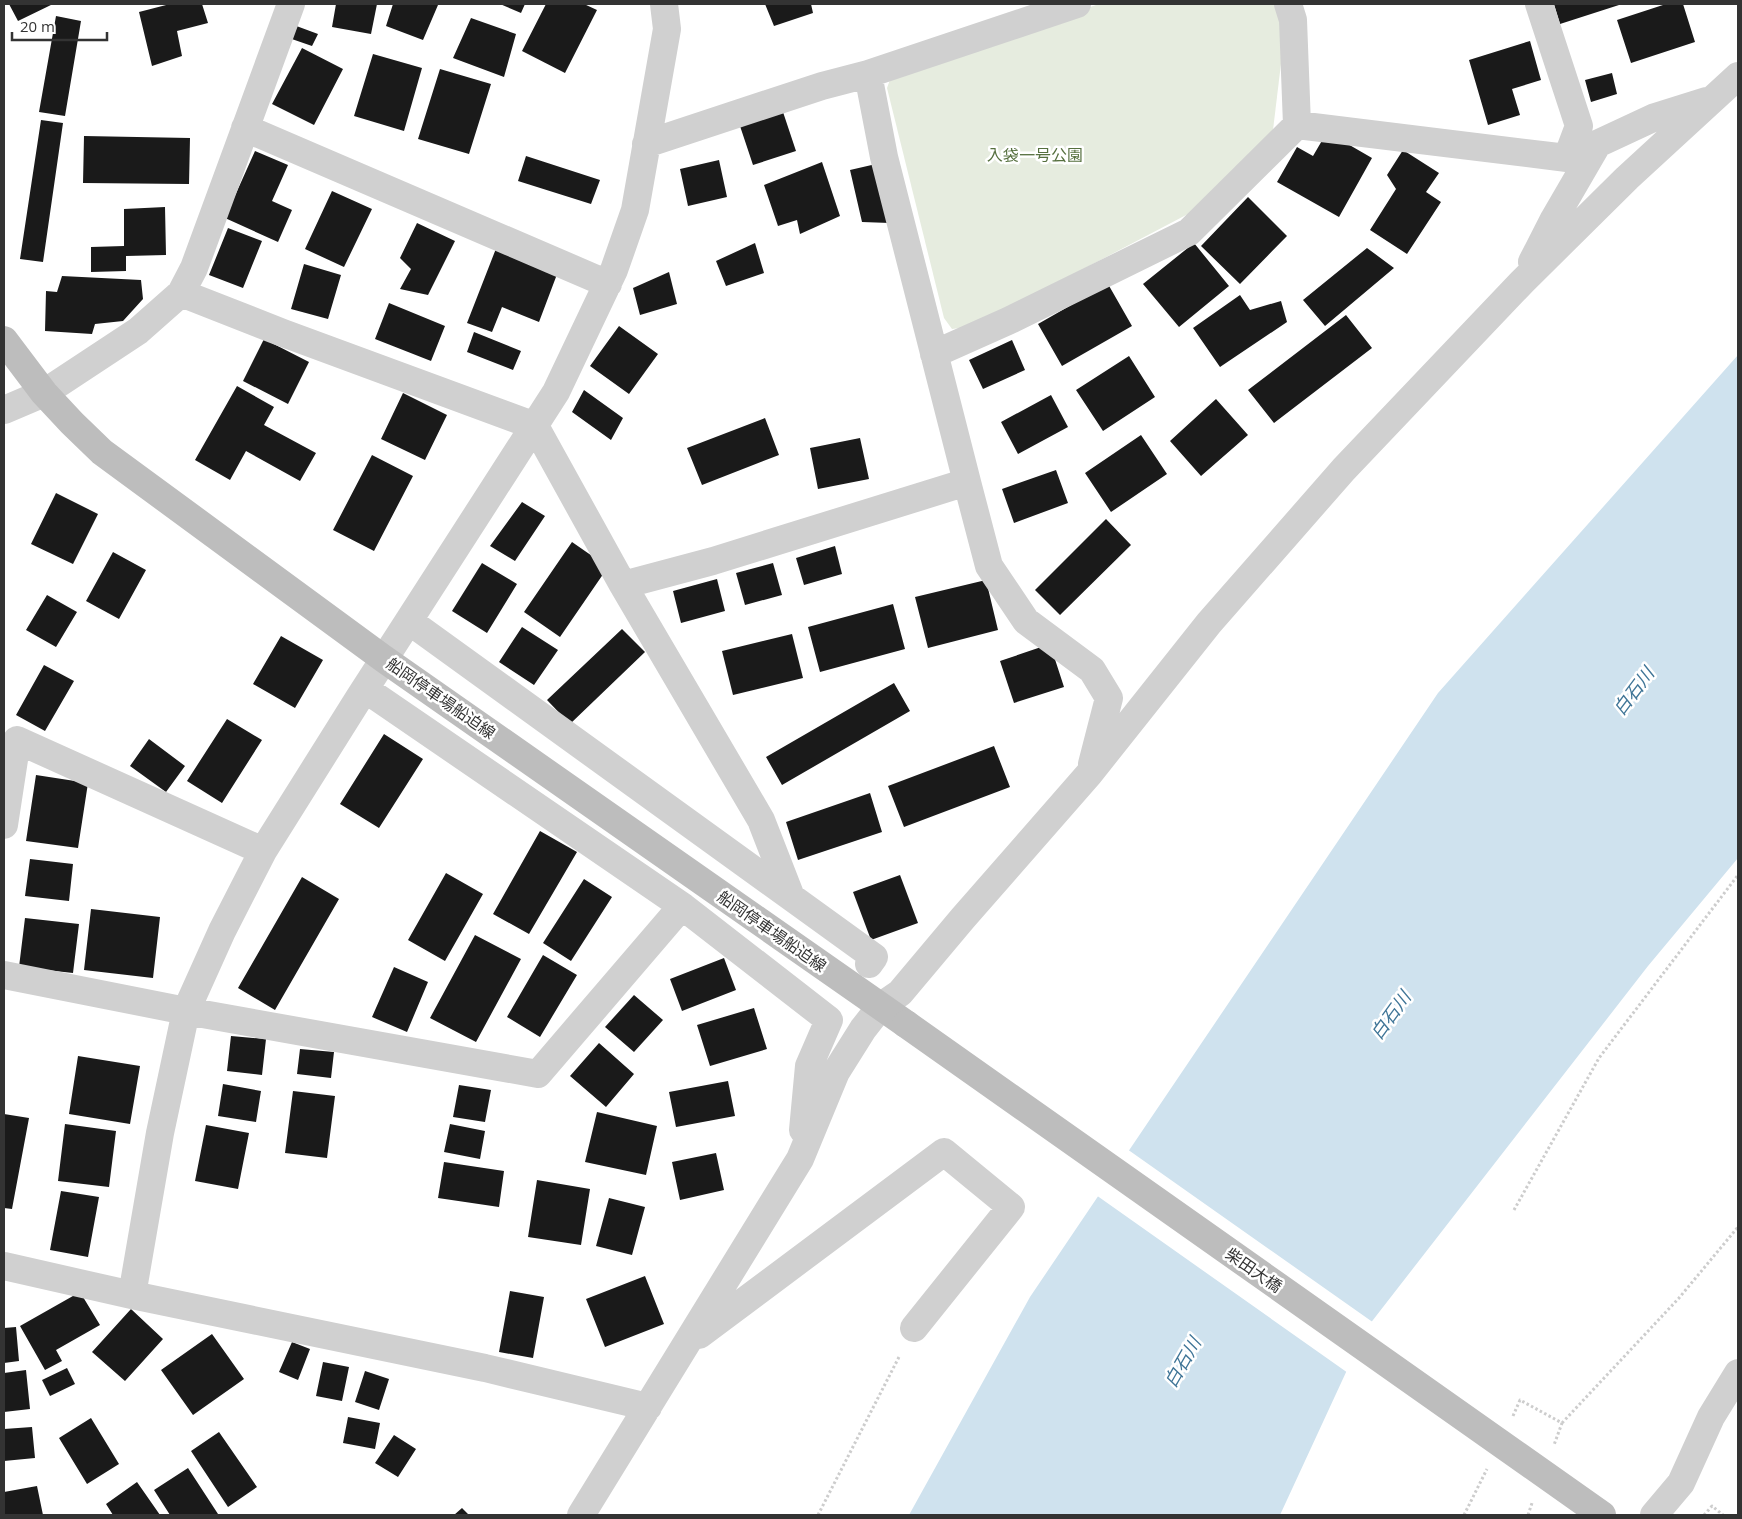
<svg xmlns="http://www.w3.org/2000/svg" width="1742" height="1519" font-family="'Open Sans','Noto Sans JP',sans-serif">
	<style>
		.green { fill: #e6ecdf }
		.water { fill: #cfe2ee }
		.pier { fill: #fff }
		.building { fill: #1a1a1a }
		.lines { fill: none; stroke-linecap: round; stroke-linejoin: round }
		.path { stroke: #cdcdcd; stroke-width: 3; stroke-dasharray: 2.5 2.5; stroke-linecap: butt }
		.minor { stroke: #d0d0d0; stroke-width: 28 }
		.secondary { stroke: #bdbdbd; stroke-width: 28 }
		.secondary-bridge { stroke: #bdbdbd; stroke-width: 28 }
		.labels { text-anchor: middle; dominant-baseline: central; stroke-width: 5; stroke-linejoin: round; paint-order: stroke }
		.park-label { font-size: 16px; fill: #56703f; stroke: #fff }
		.street-label { font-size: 16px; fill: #333; stroke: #fff }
		.water-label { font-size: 18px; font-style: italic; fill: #3f7597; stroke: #fff }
	</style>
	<rect width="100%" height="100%" fill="#fff"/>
	<path class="green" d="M1099 4H1280L1286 22 1273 130 1188 214 975 326 952 329 944 318 887 88 892 74Z"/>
	<path class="water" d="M1738 355V858L1648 966 1366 1329 1280 1515H909L1030 1297 1438 693Z"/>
	<path class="pier" d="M1127 1149 1374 1323 1368 1330 1348 1373 1096 1195Z"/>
	<path class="building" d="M9 4H53L18 21Z
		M170 4H202L208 23 177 31 182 56 152 66 139 12Z
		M336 4H377L371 34 332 27Z
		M393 4 438 5 423 40 386 26Z
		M500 4H525L521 13Z
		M546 4H584L597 10 565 73 522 51Z
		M765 4H811L813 13 774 26Z
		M1554 4H1619V5L1560 24Z
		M1666 4H1683L1695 42 1631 63 1617 20Z
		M56 16 81 21 65 116 39 112Z
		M471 18 516 34 504 77 453 58Z
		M291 24 318 34 312 46 286 37Z
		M1530 41 1541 80 1512 89 1520 115 1488 125 1469 60Z
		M302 48 343 69 314 125 272 104Z
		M373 54 422 68 404 131 354 116Z
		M440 69 491 84 469 154 418 139Z
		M1612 73 1617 94 1591 102 1585 80Z
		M783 112 796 151 753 165 740 126Z
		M41 120 63 123 43 262 20 259Z
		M1327 132 1372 158 1339 217 1277 182 1297 147 1313 156Z
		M84 136 190 138 189 184 83 183Z
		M1403 150 1439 173 1426 192 1441 202 1407 254 1370 230 1396 189 1387 175Z
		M255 151 288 165 272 201 292 210 278 242 225 218Z
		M526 156 600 180 591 204 518 181Z
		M719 160 727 197 688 206 680 169Z
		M822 162 840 216 800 234 797 220 778 226 764 185Z
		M876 164 890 223 862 222 850 170Z
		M332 191 372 209 344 267 305 249Z
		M1248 197 1287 236 1240 284 1201 246Z
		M165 207 166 255 126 256V271L91 272V247L124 246V209Z
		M417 223 455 241 428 295 400 289 411 269 400 258Z
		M228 228 262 241 243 288 209 275Z
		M755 243 764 273 726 286 716 261Z
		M1194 243 1229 286 1179 327 1143 284Z
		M497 246 559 269 539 322 502 307 492 332 467 323Z
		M1367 248 1394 268 1325 326 1303 300Z
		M304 264 341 275 328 319 291 309Z
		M669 272 677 304 640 315 633 288Z
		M62 276 141 280 143 299 123 321 95 324 92 334 45 331 46 291 57 292Z
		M1108 284 1132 326 1062 366 1038 324Z
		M1240 295 1250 310 1281 301 1287 322 1220 367 1193 328Z
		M389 303 445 326 431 361 375 339Z
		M1346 315 1372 348 1274 423 1248 390Z
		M619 326 658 354 629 394 590 366Z
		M474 332 521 351 513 370 467 352Z
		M264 339 309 362 288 404 243 381Z
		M1012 340 1025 370 983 389 969 360Z
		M1129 356 1155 397 1103 431 1076 390Z
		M237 386 274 407 264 425 316 453 300 481 246 451 230 480 195 460Z
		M584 390 623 418 611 440 572 412Z
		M403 393 447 415 425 460 381 439Z
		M1051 395 1068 427 1018 454 1001 422Z
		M1216 399 1248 435 1201 476 1170 441Z
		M765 418 779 455 702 485 687 448Z
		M1141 435 1167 474 1111 512 1085 473Z
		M860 438 869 479 818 489 810 448Z
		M372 455 413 476 374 551 333 530Z
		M1056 470 1068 503 1014 523 1002 489Z
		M56 493 98 514 73 564 31 544Z
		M522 502 545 516 515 561 490 546Z
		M1106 519 1131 545 1060 615 1035 590Z
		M572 542 608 567 560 637 524 612Z
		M835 546 842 574 804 585 796 558Z
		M113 552 146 570 119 619 86 601Z
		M482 563 517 584 487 633 452 611Z
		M773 563 782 595 745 605 736 573Z
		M717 579 725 611 681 623 673 591Z
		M986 580 998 630 928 648 915 597Z
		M47 595 77 612 56 647 26 630Z
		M893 604 905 649 820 672 808 627Z
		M522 627 558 650 534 685 499 662Z
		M622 629 645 652 570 724 547 700Z
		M792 634 803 678 733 695 722 651Z
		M281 636 323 660 295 708 253 684Z
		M1050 644 1064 687 1014 703 1000 661Z
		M44 665 74 681 45 731 16 715Z
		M894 683 910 711 782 785 766 757Z
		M227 719 262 740 222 803 187 781Z
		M384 734 423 759 379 828 340 804Z
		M149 739 185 766 166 792 130 766Z
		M994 746 1010 787 904 827 888 786Z
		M36 775 88 783 78 848 26 841Z
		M870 793 882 832 798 860 786 822Z
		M540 831 577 852 529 934 493 914Z
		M30 859 73 864 69 901 25 896Z
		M446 873 483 894 445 961 408 940Z
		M900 875 918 923 871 940 853 892Z
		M302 877 339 899 275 1010 238 988Z
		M584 879 612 897 571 961 543 943Z
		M91 909 160 917 153 978 84 970Z
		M25 918 79 924 73 973 19 967Z
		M475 935 521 959 476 1042 430 1018Z
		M543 955 577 975 540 1037 507 1017Z
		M724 958 736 990 682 1011 670 979Z
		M394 967 428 982 407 1032 372 1017Z
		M634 995 663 1020 634 1052 605 1027Z
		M754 1008 767 1049 710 1066 697 1025Z
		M231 1036 266 1039 262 1075 227 1071Z
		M599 1043 634 1074 606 1107 570 1076Z
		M300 1049 334 1052 331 1078 297 1074Z
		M78 1056 140 1066 130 1124 69 1114Z
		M728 1081 735 1116 676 1127 669 1092Z
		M223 1084 261 1091 256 1122 218 1116Z
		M459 1085 491 1090 485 1122 453 1117Z
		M293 1091 335 1096 327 1158 285 1153Z
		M597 1112 657 1126 646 1175 585 1162Z
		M4 1114 29 1118 12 1209 4 1208Z
		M65 1124 116 1131 109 1187 58 1181Z
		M450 1124 485 1131 480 1159 444 1152Z
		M206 1125 249 1133 238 1189 195 1181Z
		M716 1153 724 1190 680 1200 672 1162Z
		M444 1162 504 1171 499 1207 438 1198Z
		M537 1180 590 1189 581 1245 528 1237Z
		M61 1191 99 1197 88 1257 50 1250Z
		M609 1198 645 1207 632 1255 596 1246Z
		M645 1276 664 1324 605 1347 586 1299Z
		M510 1291 544 1297 533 1358 499 1352Z
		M80 1292 100 1325 56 1350 62 1361 45 1370 20 1326Z
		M131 1309 163 1339 125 1381 92 1352Z
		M16 1327 19 1361 4 1363V1328Z
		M212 1334 244 1379 193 1415 161 1370Z
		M292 1342 310 1349 298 1380 279 1372Z
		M323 1362 349 1367 342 1401 316 1396Z
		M67 1368 75 1384 50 1396 42 1380Z
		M26 1370 30 1409 4 1412V1373Z
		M365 1371 389 1379 379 1410 355 1402Z
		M348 1417 380 1423 375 1449 343 1443Z
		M91 1418 119 1464 87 1484 59 1438Z
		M32 1427 35 1458 4 1461V1429Z
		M219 1432 257 1487 228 1507 191 1451Z
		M394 1435 416 1449 398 1477 375 1463Z
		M188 1468 218 1514 217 1515H170L154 1490Z
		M137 1482 160 1515H113L106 1504Z
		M37 1486 43 1515H4V1492Z
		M462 1508 469 1515H454Z"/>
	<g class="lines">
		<path class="path" d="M1514 1210 1599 1058 1738 875
			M1513 1416 1520 1400 1562 1423 1554 1445
			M1562 1423 1679 1298 1738 1227
			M818 1515 900 1355
			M1464 1515 1487 1469
			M1528 1515 1532 1503
			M1704 1515 1712 1506 1723 1515"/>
		<path class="minor" d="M1297 125 1567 158 1579 126 1539 4
			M245 128 608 284
			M646 144 822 86 868 74 1077 4
			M1567 158 1655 117 1706 101
			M1532 262 1554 219 1597 145
			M181 293 283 333 535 426 623 585 713 561 967 482 884 157 868 74
			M934 354 1008 321 1189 232 1297 125 1293 20 1288 4
			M4 410 44 393 138 331 181 293 194 268 291 4
			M967 482 989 566 1026 621 1092 670 1109 698 1092 764
			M623 585 761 820 791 897 874 957 869 964
			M409 621 791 897
			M365 689 682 906 829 1020 809 1066 803 1130
			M4 825 17 740 263 851
			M4 975 186 1011 538 1074 682 906
			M4 1266 132 1295 485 1368 648 1407
			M132 1295 160 1133 186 1011 222 931 263 851 359 698 556 392 614 270 635 210 667 29 664 4
			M699 1335 944 1152 1011 1207 914 1328
			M581 1515 800 1159 836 1072 863 1029 881 1006 900 993 963 918 1089 774 1209 623 1344 469 1522 282 1627 178 1738 76
			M1654 1515 1681 1483 1711 1417 1738 1373"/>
		<path class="secondary" d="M4 340 44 393 72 423 102 452 384 659 906 1024"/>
		<path class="secondary-bridge" d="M906 1024 1602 1515"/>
	</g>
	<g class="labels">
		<g class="park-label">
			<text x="1035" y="155">入袋一号公園</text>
		</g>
		<g class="street-label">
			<text transform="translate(441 698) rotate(35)">船岡停車場船迫線</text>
			<text transform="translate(772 931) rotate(35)">船岡停車場船迫線</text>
			<text transform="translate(1254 1270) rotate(35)">柴田大橋</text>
		</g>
		<g class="water-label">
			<text transform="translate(1633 691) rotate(-53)">白石川</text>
			<text transform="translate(1390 1015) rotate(-54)">白石川</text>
			<text transform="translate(1182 1362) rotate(-60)">白石川</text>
		</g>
	</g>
	<rect width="1742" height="1519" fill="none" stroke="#333333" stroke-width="10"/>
	<path d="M12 32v8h95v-8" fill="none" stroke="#333333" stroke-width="2.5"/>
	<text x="20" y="32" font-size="15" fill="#333333" stroke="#ffffff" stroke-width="4" paint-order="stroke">20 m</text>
</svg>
